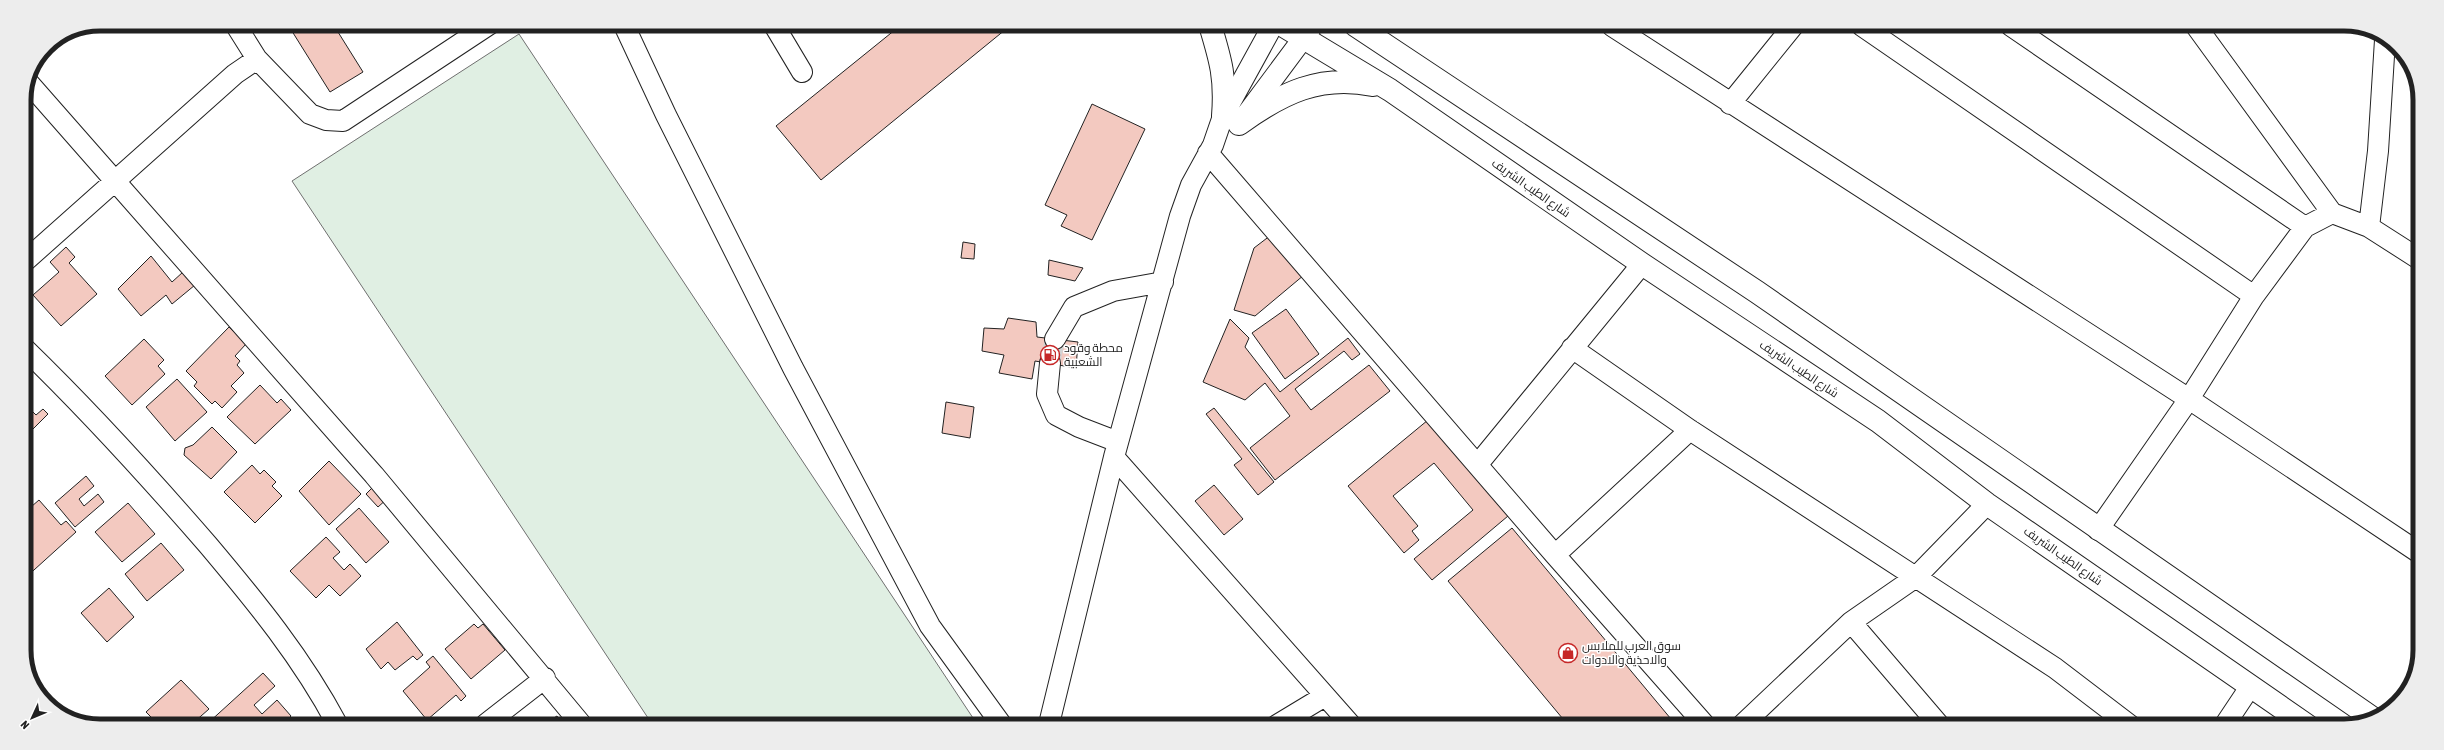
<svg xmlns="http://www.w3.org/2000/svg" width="2444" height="750" font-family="'Asap Condensed',Cairo,sans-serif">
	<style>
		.green { fill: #e0efe3; stroke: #6f6f6f }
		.building { fill: #f3c9c0; stroke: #222 }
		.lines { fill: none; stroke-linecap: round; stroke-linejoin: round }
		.minor-tunnel { stroke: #d3d3d3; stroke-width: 20; stroke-dasharray: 20 10; stroke-linecap: butt }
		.minor-casing { stroke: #222; stroke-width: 22 }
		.major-casing { stroke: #222; stroke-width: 24 }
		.minor { stroke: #fff; stroke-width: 20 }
		.major { stroke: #fff; stroke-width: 22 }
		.labels { text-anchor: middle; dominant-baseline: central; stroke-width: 3; stroke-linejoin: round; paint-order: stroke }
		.street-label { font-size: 12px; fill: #222; stroke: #fff }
		.poi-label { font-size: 12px; fill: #222; stroke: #fff; text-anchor: start }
		.rim { fill: none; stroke: #222; stroke-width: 5 }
	</style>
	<rect width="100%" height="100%" fill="#fff"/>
	<path class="green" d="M519 34 977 724H652L292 181Z"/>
	<path class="building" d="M295 24H333L363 72 330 92 290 28Z
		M901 25H1011L821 180 776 126Z
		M1092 104 1145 129 1092 240 1061 226 1067 215 1045 205Z
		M1271 235 1304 275 1255 316 1234 310 1254 248Z
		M963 242 975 244 974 259 961 258Z
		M66 247 75 257 69 263 97 294 61 326 33 295 59 272 50 262Z
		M151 256 172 282 183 272 195 285 172 304 166 295 141 316 118 289Z
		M1049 260 1083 268 1075 281 1048 275Z
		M1286 309 1319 354 1285 379 1252 333Z
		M1008 318 1036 322 1037 337 1078 342 1076 368 1035 361 1032 379 999 373 1004 355 982 351 984 328 1004 329Z
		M1230 319 1249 338 1245 347 1280 392 1348 338 1360 354 1352 360 1344 351 1295 389 1311 410 1369 365 1390 391 1275 480 1250 448 1290 416 1265 383 1245 400 1203 382Z
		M229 327 246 344 235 356 240 361 237 365 244 373 231 386 237 392 222 408 215 401 212 404 194 386 197 382 186 371Z
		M144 339 164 360 158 366 165 374 132 405 105 376Z
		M177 379 207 412 175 441 146 407Z
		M260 385 277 403 281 399 291 410 255 444 227 417Z
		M27 394 31 399 26 405 36 415 43 409 48 414 29 433 24 428V396Z
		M946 402 974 407 970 438 942 433Z
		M1214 408 1274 482 1258 495 1234 465 1242 459 1206 414Z
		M1428 420 1508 516 1432 580 1414 559 1473 510 1434 463 1393 496 1418 526 1412 531 1419 540 1404 553 1348 486Z
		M212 427 237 452 211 479 184 455 185 448 193 445Z
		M329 461 361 494 329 525 299 491Z
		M252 465 260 474 264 470 276 482 272 486 282 496 255 523 224 492Z
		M86 476 94 486 79 499 84 506 98 494 104 502 75 527 55 503Z
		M375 485 388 498 378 507 366 494Z
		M1214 485 1243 519 1224 535 1195 501Z
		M39 500 61 525 66 521 76 532 24 579V558L28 554 24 550V513Z
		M128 503 155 534 122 562 95 532Z
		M359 508 389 542 366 563 336 529Z
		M1512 528 1676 725H1568L1448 581Z
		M326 537 340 552 333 558 344 570 350 564 361 576 340 596 329 585 316 598 290 571Z
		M161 543 184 570 147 601 125 574Z
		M109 588 134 617 107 642 81 613Z
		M397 622 423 655 417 660 413 656 395 670 388 662 381 669 366 649Z
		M474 624 478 628 483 624 505 650 471 679 445 649Z
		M433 656 466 696 461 701 456 695 427 720 403 691 430 667 426 662Z
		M263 673 275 686 254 705 262 714 277 700 291 716 283 724H207Z
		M181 680 209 709 193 723H157L146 712Z
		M557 716 562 724H544Z"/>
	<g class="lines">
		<path class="minor-tunnel" d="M1050 363 1055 339"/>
		<g class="minor-casing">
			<path id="minor" d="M624 25 666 115 793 368 930 626 1001 724
				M774 25 802 72
				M1612 26 2189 399 2418 552
				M1862 26 2254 296
				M2011 26 2305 227
				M257 59 310 114 326 120 343 121 490 24
				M28 82 115 181 235 74 257 59 235 24
				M1730 104 1793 26
				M1243 119 1313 25
				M1208 153 1555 555 1705 725
				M2332 213 2369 227 2419 259
				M2369 227 2378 151 2385 40
				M24 262 115 181 374 475 581 724
				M1055 339 1074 307 1113 291 1163 282
				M24 348C89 411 149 477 208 545 256 602 302 658 337 724
				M1572 348 1690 430 2055 668 2131 726
				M1050 363 1047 394 1056 415 1079 427 1118 442
				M1114 457 1351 725
				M1478 464 1642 264
				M2098 530 2189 399 2254 296 2305 227 2332 213 2196 26
				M1555 555 1690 430
				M1851 622 1940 726
				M486 724 545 678
				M1049 724 1114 457 1180 216 1191 185 1213 145 1223 116 1273 25
				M1277 725 1325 696
				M1742 725 1851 622 1916 577 1987 504
				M2224 726 2250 687"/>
		</g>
		<g class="major-casing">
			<path id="major" d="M1210 25C1221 61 1226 79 1223 116
				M1282 25 1390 90 1642 264 1878 421 1987 504 2308 726
				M1355 25 1757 292 2371 717
				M1239 124C1282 93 1320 74 1373 85"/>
		</g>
		<use href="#minor" class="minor"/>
		<use href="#major" class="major"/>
	</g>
	<defs>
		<g id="fuel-ring" transform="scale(1)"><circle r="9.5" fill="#fff" stroke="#c62828" stroke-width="1.5"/><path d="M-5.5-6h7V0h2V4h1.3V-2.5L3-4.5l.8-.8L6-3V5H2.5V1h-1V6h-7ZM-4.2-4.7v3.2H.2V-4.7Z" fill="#c62828"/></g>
		<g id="shop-ring" transform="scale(1)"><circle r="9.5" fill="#fff" stroke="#c62828" stroke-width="1.5"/><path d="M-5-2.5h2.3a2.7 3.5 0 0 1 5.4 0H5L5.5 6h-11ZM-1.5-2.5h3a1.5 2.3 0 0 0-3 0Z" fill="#c62828"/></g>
	</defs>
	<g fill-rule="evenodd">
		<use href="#fuel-ring" x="1050" y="355"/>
		<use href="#shop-ring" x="1568" y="653"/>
	</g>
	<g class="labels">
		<g class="street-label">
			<text transform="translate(1531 188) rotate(35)">شارع الطيب الشريف</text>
			<text transform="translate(1799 369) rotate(34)">شارع الطيب الشريف</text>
			<text transform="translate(2063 556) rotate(35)">شارع الطيب الشريف</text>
		</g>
		<g class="poi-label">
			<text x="1064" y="348">محطة وقود<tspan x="1064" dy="14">الشعبية</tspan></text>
			<text x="1582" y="646">سوق العرب للملابس<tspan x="1582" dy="14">والاحذية والادوات</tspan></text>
		</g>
	</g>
	<path d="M0 0H2444V750H0ZM100 31H2344A69 69 0 0 1 2413 100V650A69 69 0 0 1 2344 719H100A69 69 0 0 1 31 650V100A69 69 0 0 1 100 31Z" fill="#ededed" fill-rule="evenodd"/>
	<path class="rim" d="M100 31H2344A69 69 0 0 1 2413 100V650A69 69 0 0 1 2344 719H100A69 69 0 0 1 31 650V100A69 69 0 0 1 100 31Z"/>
	<g transform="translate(32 718) rotate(226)" stroke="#ffffff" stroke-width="3" paint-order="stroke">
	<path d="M0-3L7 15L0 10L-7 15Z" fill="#222222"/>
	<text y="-6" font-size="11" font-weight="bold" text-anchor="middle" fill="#222222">N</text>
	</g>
</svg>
